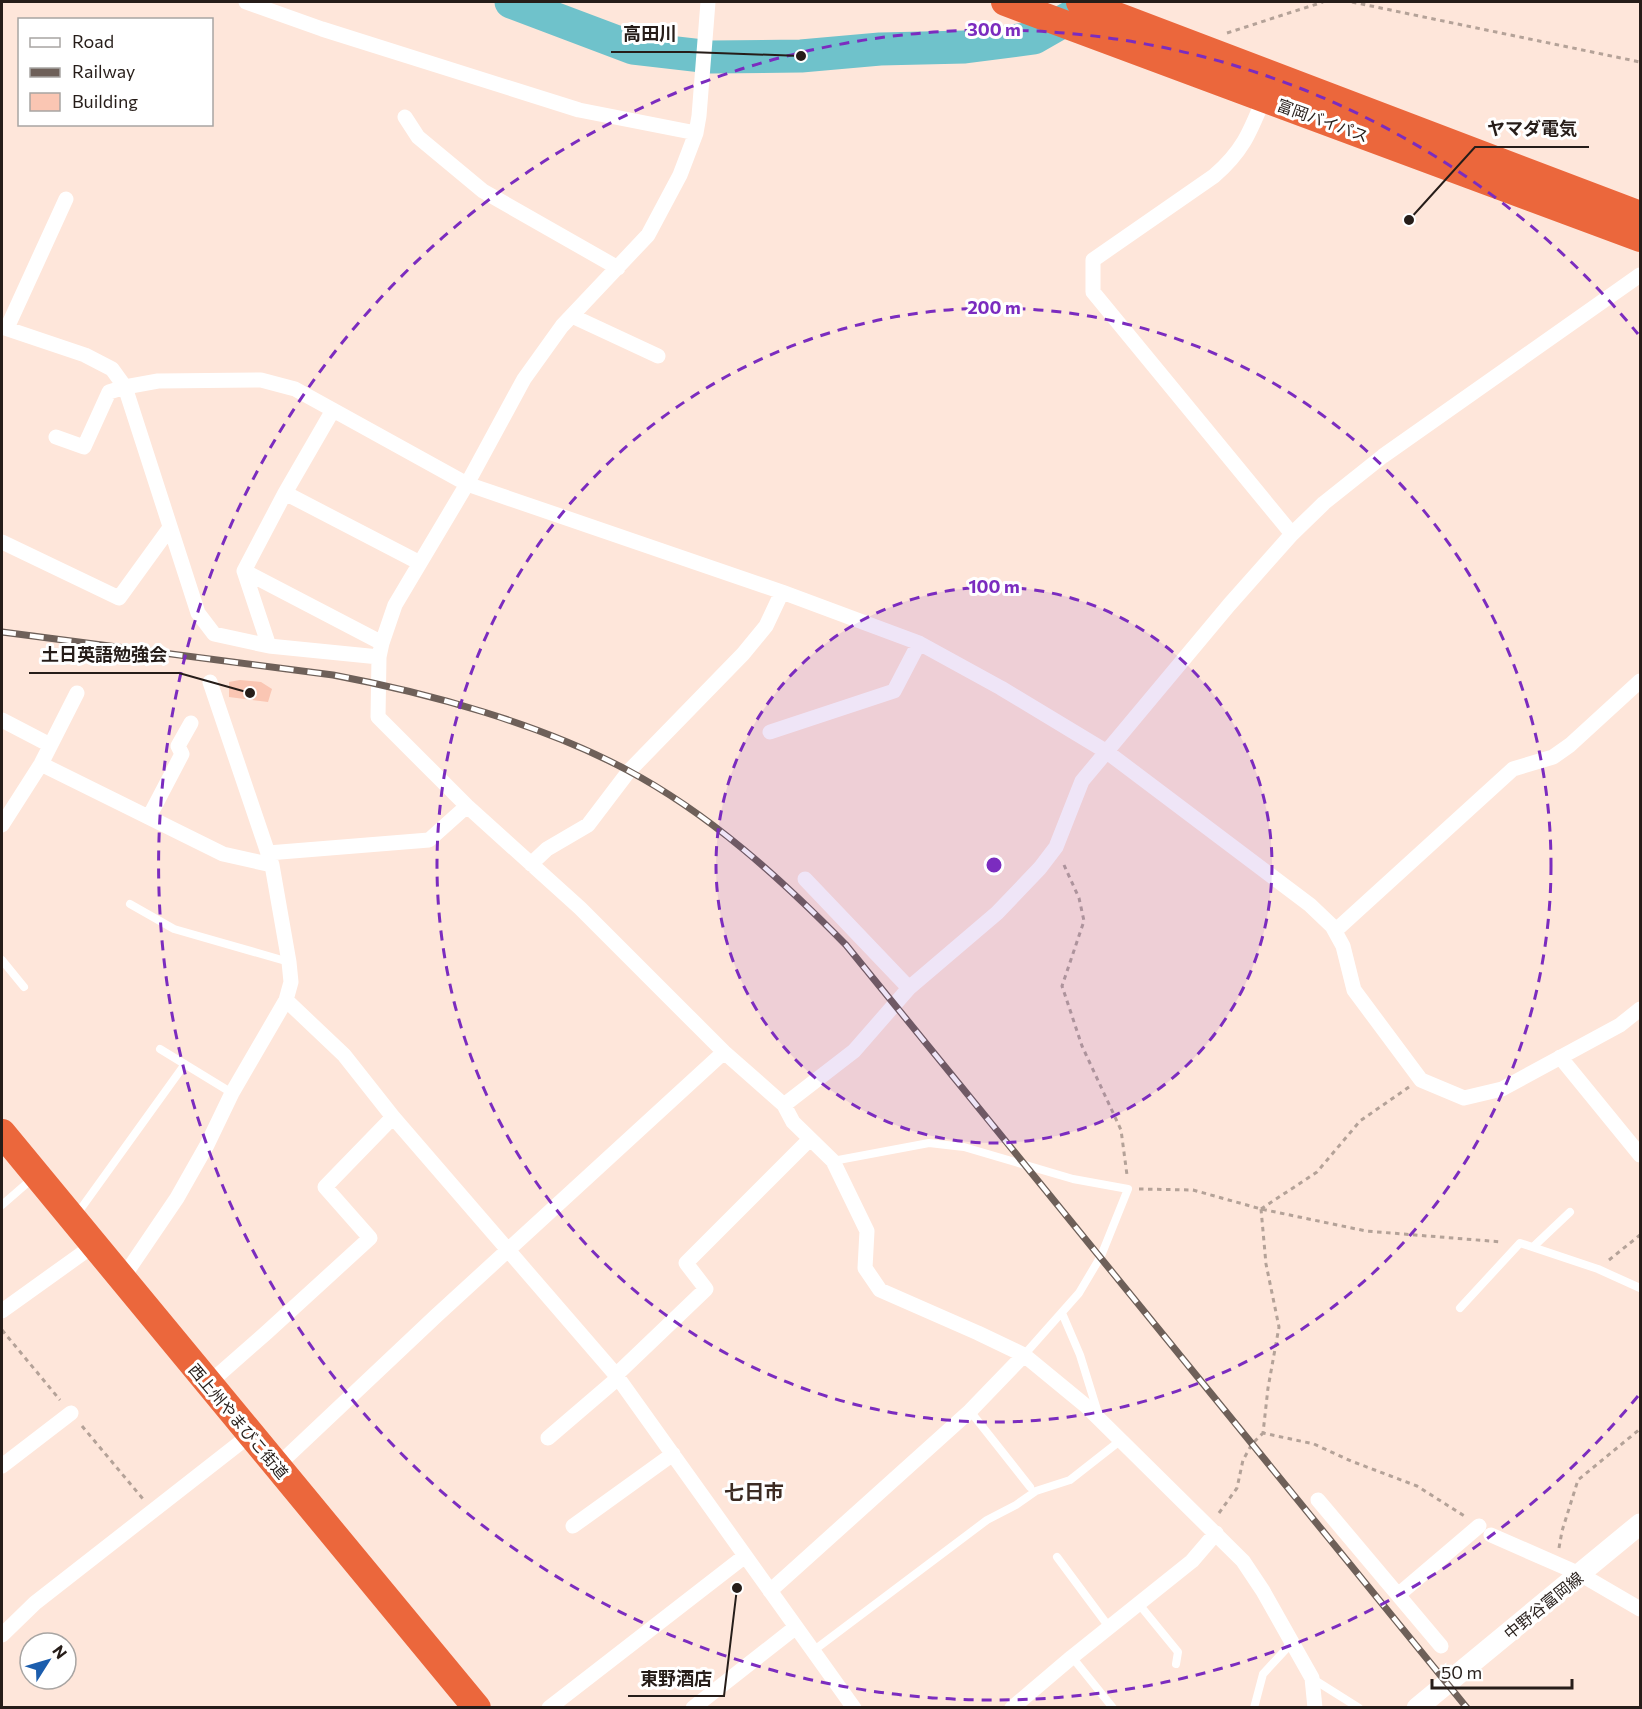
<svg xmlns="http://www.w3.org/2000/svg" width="1642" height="1709" font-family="Commissioner,'Noto Sans JP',sans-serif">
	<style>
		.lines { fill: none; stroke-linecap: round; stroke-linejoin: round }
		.river { stroke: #6fc2cb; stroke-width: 33 }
		.building { fill: #fac6b3 }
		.path { stroke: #b4a298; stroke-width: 3; stroke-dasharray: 4.5 4.5; stroke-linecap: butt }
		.lane { stroke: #fff; stroke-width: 8 }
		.street { stroke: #fff; stroke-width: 15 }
		.secondary { stroke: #fff; stroke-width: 21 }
		.highway { stroke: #eb673c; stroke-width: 28 }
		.rail-casing { stroke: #6e6059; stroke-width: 7 }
		.rail { stroke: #fff; stroke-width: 4.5; stroke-dasharray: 14; stroke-linecap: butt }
		.ring { fill: none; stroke: #7b2cbf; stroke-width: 3; stroke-dasharray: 10 8 }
		.labels { text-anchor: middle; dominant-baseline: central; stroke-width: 6; stroke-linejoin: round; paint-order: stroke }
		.street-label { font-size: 16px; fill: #261d19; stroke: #fff }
		.quarter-label { font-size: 20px; font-weight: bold; fill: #3c2b22; stroke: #fff }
		.centre { fill: #7b2cbf; stroke: #fff; stroke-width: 3 }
		.ring-label { font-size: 18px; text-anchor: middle; font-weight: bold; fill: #7b2cbf; stroke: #fff; stroke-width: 6; stroke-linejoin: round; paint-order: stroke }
		.leader { fill: none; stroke: #261d19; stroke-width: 2 }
		.callout-dot { fill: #261d19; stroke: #fff; stroke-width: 2 }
		.callout-label { font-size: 18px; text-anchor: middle; font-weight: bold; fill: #261d19; stroke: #fff; stroke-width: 6; stroke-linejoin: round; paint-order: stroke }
	</style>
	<rect width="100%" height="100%" fill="#fee6da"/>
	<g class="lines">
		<path class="river" d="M511 2 633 48 711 57 801 56 880 49 965 47 1034 38 1083 10"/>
	</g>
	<path class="building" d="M240 680 261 682 272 689 268 702 229 697V682Z"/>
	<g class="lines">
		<path class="path" d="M1352 2 1640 62
			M1227 33 1323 2
			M1064 865 1079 898 1084 921 1062 986 1082 1046 1121 1130 1127 1175
			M1139 1189 1193 1190 1261 1209 1366 1231 1502 1242
			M1261 1209 1266 1264 1279 1327 1268 1388 1263 1433 1314 1444 1351 1461 1417 1486 1466 1517
			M1261 1209 1317 1172 1360 1121 1409 1087
			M1609 1260 1640 1235
			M2 1330 60 1400
			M82 1426 143 1499
			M1219 1513 1237 1488 1243 1460 1252 1444 1263 1433
			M1559 1548 1562 1531 1578 1480 1640 1429"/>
		<path class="lane" d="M130 904 174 929 289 962
			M2 960 24 987
			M160 1049 232 1093
			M833 1161 929 1143 964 1147 1073 1179 1128 1189 1101 1256 1079 1293 1024 1355
			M2 1205 33 1178
			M77 1214 185 1064
			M1533 1247 1570 1212
			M1460 1308 1520 1243 1598 1269 1640 1288
			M1062 1313 1080 1355 1098 1413
			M970 1411 1030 1487
			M1057 1557 1109 1627
			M1138 1603 1178 1652 1176 1664
			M813 1651 987 1520 1016 1505 1036 1491 1070 1480 1121 1440
			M1072 1657 1113 1708
			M1313 1679 1359 1708
			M1254 1708 1263 1674 1287 1648 1290 1641"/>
		<path class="street" d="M246 2 322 29 579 110 696 133
			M1264 98C1250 132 1243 151 1214 176L1093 260V292L1292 534
			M405 117 418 137 483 191 618 268
			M572 316 658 356
			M2 327 85 355 112 369 125 387 198 613 214 634 269 646 379 657 382 643 395 605 467 484 524 379 562 326 648 235 680 175 696 133 699 116 708 2
			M7 328 66 199
			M56 437 84 447 109 392 125 387 158 381 261 380 295 389 467 484 782 592 919 643 1001 688 1107 752 1310 905 1332 926 1343 946 1354 990 1421 1080 1464 1098 1502 1089 1620 1025 1640 1009
			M285 493 420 563
			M2 542 119 598 169 529
			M244 571 382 643
			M269 646 244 571 285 493 333 410
			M379 657 378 717 467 806 580 908 724 1052 784 1105 793 1122 833 1161 867 1231 865 1268 880 1290 978 1333 1024 1355 1086 1406 1243 1561 1263 1591 1312 1678 1315 1708
			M210 682 272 865 289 962 291 982 286 1000 344 1055 393 1117 616 1375 854 1708
			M2 720 50 745
			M770 732 894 691 919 643
			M41 764 223 854 272 865
			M149 817 182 754 178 746 191 723
			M2 825 41 764 77 693
			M268 853 429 840 467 806
			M531 864 547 849 588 825 629 771 743 654 766 626 782 592
			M805 879 909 988
			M1335 931 1513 769 1553 757 1570 745 1640 681
			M1560 1057 1640 1155
			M784 1105 854 1051 909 988 997 913 1040 868 1056 847 1082 781 1229 605 1292 534 1324 503 1383 456 1640 275
			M122 1279 177 1198 207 1145 232 1093 286 1000
			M2 1311 94 1245
			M616 1375 706 1289 686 1263 810 1139
			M208 1384 266 1333 370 1238 325 1187 393 1117
			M548 1438 618 1378
			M2 1466 71 1413
			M277 1466 436 1316 724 1052
			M1318 1500 1441 1646
			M573 1526 673 1454
			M1491 1535 1580 1574 1640 1609
			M770 1591 970 1411 1024 1355
			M1398 1595 1479 1526
			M2 1635 35 1603 250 1435
			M549 1708 745 1556
			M693 1708 796 1627
			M1012 1708 1072 1657 1192 1561 1216 1533"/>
		<path class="secondary" d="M1417 1708 1640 1524"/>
		<path class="highway" d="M1005 2 1640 238
			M1080 2 1640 215
			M2 1133 477 1708"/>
		<g class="rail-casing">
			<path id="rail" d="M2 632 333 675C429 693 541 724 627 770 710 814 780 878 846 945L1467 1708"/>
		</g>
		<use href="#rail" class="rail"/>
	</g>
	<circle cx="994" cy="865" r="278" fill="#7b2cbf" fill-opacity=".12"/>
	<g class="ring">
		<circle cx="994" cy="865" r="278"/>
		<circle cx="994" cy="865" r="557"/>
		<path d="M1638 1396A835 835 0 1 1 1638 334"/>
	</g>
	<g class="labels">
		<g class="street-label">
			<text transform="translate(1323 120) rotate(20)">富岡バイパス</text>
			<text transform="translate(239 1421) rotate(50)">西上州やまびこ街道</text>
			<text transform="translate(1543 1605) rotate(-39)">中野谷富岡線</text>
		</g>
		<g class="quarter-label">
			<text x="754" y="1491">七日市</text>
		</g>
	</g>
	<circle cx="994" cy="865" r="9" class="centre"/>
	<g class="ring-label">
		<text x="994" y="36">300 m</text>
		<text x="994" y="314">200 m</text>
		<text x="994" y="593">100 m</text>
	</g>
	<path class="leader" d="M801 56L689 52H611M1409 220L1475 147H1589M250 693L179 673H29M737 1588L724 1696H628"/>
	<g class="callout-dot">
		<circle cx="801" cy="56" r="6"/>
		<circle cx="1409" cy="220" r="6"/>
		<circle cx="250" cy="693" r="6"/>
		<circle cx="737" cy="1588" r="6"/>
	</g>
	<g class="callout-label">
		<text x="650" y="40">高田川</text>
		<text x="1532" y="135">ヤマダ電気</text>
		<text x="104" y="661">土日英語勉強会</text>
		<text x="676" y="1685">東野酒店</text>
	</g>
	<rect width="1642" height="1709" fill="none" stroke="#261d19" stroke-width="6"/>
	<rect x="18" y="18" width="195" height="108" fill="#ffffff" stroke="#a8a5a3" stroke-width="1.5"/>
	<rect x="30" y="38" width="30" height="9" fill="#ffffff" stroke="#a8a5a3" stroke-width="1.5"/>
	<text x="72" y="48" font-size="18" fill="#261d19">Road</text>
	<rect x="30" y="68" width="30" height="9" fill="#6e6059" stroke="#a8a5a3" stroke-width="1.5"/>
	<text x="72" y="78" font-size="18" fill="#261d19">Railway</text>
	<rect x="30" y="93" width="30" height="18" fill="#fac6b3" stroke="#a8a5a3" stroke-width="1.5"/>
	<text x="72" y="108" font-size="18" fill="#261d19">Building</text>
	<g transform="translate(48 1661) rotate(53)"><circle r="28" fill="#ffffff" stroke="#a8a5a3" stroke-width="1.5"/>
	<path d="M0-4.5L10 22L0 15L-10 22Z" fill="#1b5dad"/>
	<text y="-9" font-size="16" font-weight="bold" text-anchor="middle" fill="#261d19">N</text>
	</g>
	<path d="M1432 1679v9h140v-9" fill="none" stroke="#261d19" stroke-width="3"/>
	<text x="1441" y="1679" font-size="18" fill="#261d19" stroke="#ffffff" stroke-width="4.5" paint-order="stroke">50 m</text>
</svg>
